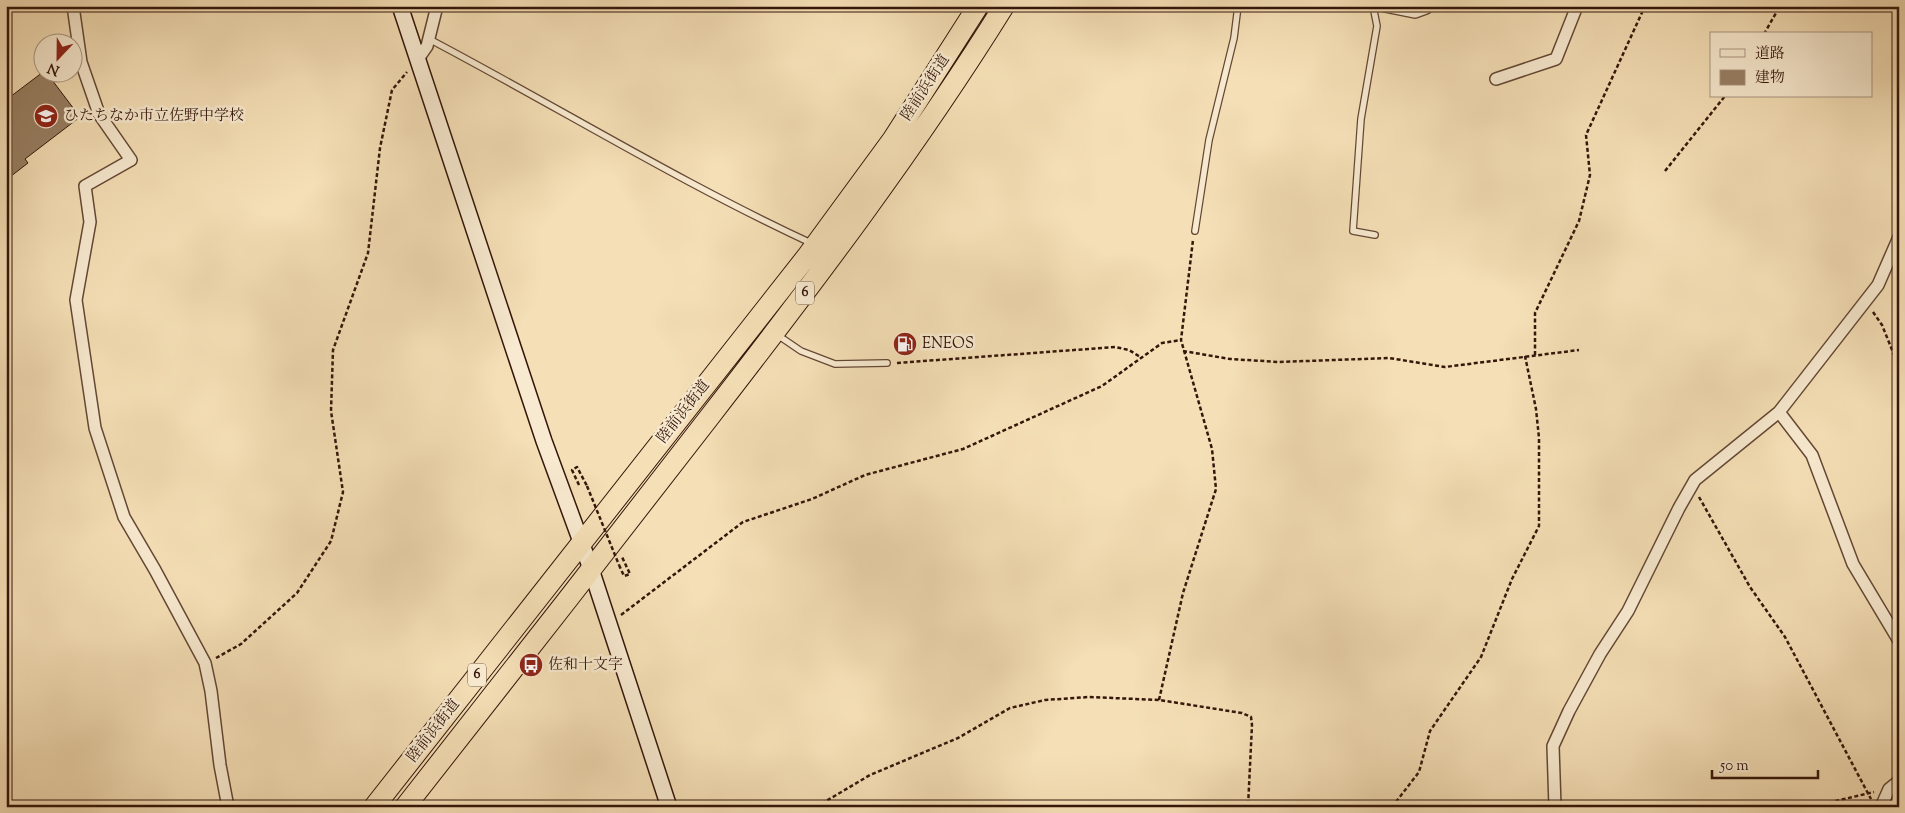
<svg xmlns="http://www.w3.org/2000/svg" width="1905" height="813" font-family="'Sorts Mill Goudy','Noto Serif JP',serif">
	<style>
		.building { fill: #987f63; stroke: #34160a }
		.lines { fill: none; stroke-linecap: round; stroke-linejoin: round }
		.lane-casing { stroke: #644835; stroke-width: 8 }
		.street-casing { stroke: #644835; stroke-width: 14 }
		.secondary-casing { stroke: #34160a; stroke-width: 18 }
		.highway-casing { stroke: #34160a; stroke-width: 22 }
		.path { stroke: #34160a; stroke-width: 2.5; stroke-dasharray: 4 2.5; stroke-linecap: butt }
		.lane { stroke: #f8ead0; stroke-width: 5.5 }
		.street { stroke: #f8ead0; stroke-width: 11 }
		.secondary { stroke: #f8ead0; stroke-width: 15 }
		.highway { stroke: #f5dfb6; stroke-width: 20 }
		.path-bridge { stroke: #34160a; stroke-width: 2.5; stroke-dasharray: 4 2.5; stroke-linecap: butt }
		.labels { text-anchor: middle; dominant-baseline: central; stroke-width: 5; stroke-linejoin: round; paint-order: stroke }
		.shield { fill: #f8ead0; stroke: #6f5645; stroke-width: 1 }
		.shield-label { font-size: 14px; font-weight: bold; fill: #34160a }
		.street-label { font-size: 15px; fill: #34160a; stroke: #f8ead0 }
		.poi-label { font-size: 15px; fill: #34160a; stroke: #f8ead0; text-anchor: start }
	</style>
	<rect width="100%" height="100%" fill="#f5dfb6"/>
	<filter id="stains"><feTurbulence type="fractalNoise" baseFrequency=".004" numOctaves="4"/><feColorMatrix values="0 0 0 0 .2 0 0 0 0 .09 0 0 0 0 .02 0 0 0 .5 -.17"/></filter>
	<radialGradient id="worn" r=".72"><stop offset=".6" stop-color="#630" stop-opacity="0"/><stop offset="1" stop-color="#630" stop-opacity=".3"/></radialGradient>
	<path class="building" d="M43 72H46L80 117 25 159 28 163 6 180V100Z"/>
	<g class="lines">
		<g class="lane-casing">
			<path id="lane" d="M1373 6 1377 26 1361 119 1353 231 1375 235
				M429 39C558 107 681 183 813 244
				M1195 231 1209 140 1234 38 1238 6
				M776 334 801 351 835 364 887 363"/>
		</g>
		<g class="street-casing">
			<path id="street" d="M73 6 81 62 99 114 131 160 85 186 90 222 76 300 95 428 124 517 155 570 205 663 211 691 220 765 228 807
				M1385 6 1415 12 1426 8V6
				M418 59 427 46 437 6
				M1496 79 1556 59 1577 6
				M1779 412 1812 455 1853 564 1899 641
				M1555 807 1553 746 1569 711 1600 654 1628 611 1679 508 1695 480 1779 412 1878 285 1899 237
				M1881 807 1889 789 1899 781"/>
		</g>
		<g class="secondary-casing">
			<path id="secondary" d="M400 6 544 441 591 569 669 807"/>
		</g>
		<g class="highway-casing">
			<path id="highway" d="M374 807 808 255 893 139 978 6
				M405 807C507 677 610 546 711 415 814 282 915 149 1004 6"/>
		</g>
		<path class="path" d="M1764 34 1780 6
			M1665 171 1725 96
			M1873 312 1882 325 1899 367
			M1183 351 1230 359 1279 362 1389 358 1445 367 1579 350
			M1535 355V313L1579 221 1590 175 1586 135 1645 6
			M897 363 1115 347 1129 350 1142 358
			M579 485 572 470 577 467 587 486
			M1699 497 1750 587 1785 637 1871 799
			M619 565 624 576 630 574 622 557
			M621 615 743 522 812 499 865 475 963 449 1102 386 1162 343 1181 340
			M216 658 241 644 297 593 331 541 343 492 331 411 333 350 368 253 380 148 392 90 407 72
			M1159 700 1183 593 1216 489 1212 449 1181 340 1193 240
			M816 807 870 775 958 738 1010 708 1045 700 1089 697 1159 700 1242 713 1251 717 1252 725 1248 807
			M1392 807 1419 772 1430 731 1481 657 1512 579 1539 526V438L1536 409 1525 356
			M1810 807 1874 792"/>
		<use href="#lane" class="lane"/>
		<use href="#street" class="street"/>
		<use href="#secondary" class="secondary"/>
		<use href="#highway" class="highway"/>
		<path class="path-bridge" d="M587 486 619 565"/>
	</g>
	<defs>
		<g id="school-disc" transform="scale(1.25)"><circle r="9.5" fill="#8f2418" stroke="#f8ead0"/><path d="M0-5L7-2L0 1L-7-2ZM-4 1L0 2.5L4 1V4Q0 6-4 4Z" fill="#fff"/></g>
		<g id="fuel-disc" transform="scale(1.25)"><circle r="9.5" fill="#8f2418" stroke="#f8ead0"/><path d="M-5.5-6h7V0h2V4h1.3V-2.5L3-4.5l.8-.8L6-3V5H2.5V1h-1V6h-7ZM-4.2-4.7v3.2H.2V-4.7Z" fill="#fff"/></g>
		<g id="bus-disc" transform="scale(1.25)"><circle r="9.5" fill="#8f2418" stroke="#f8ead0"/><path d="M-5-6H5V4H4V6H2V4H-2V6H-4V4H-5ZM-3.5-4V0h7V-4ZM-3.5 1.2v1.5H-2V1.2ZM2 1.2v1.5H3.5V1.2Z" fill="#fff"/></g>
	</defs>
	<g fill-rule="evenodd">
		<use href="#school-disc" x="46" y="116"/>
		<use href="#fuel-disc" x="905" y="344"/>
		<use href="#bus-disc" x="531" y="665"/>
	</g>
	<g class="labels">
		<g class="shield">
			<rect x="796" y="281.5" width="18" height="23" rx="4"/>
			<rect x="468" y="663.5" width="18" height="23" rx="4"/>
		</g>
		<g class="shield-label">
			<text x="805" y="293">6</text>
			<text x="477" y="675">6</text>
		</g>
		<g class="street-label">
			<text transform="translate(926 88) rotate(-57)">陸前浜街道</text>
			<text transform="translate(684 412) rotate(-52)">陸前浜街道</text>
			<text transform="translate(434 731) rotate(-52)">陸前浜街道</text>
		</g>
		<g class="poi-label">
			<text x="64" y="116">ひたちなか市立佐野中学校</text>
			<text x="922" y="344">ENEOS</text>
			<text x="548" y="665">佐和十文字</text>
		</g>
	</g>
	<rect width="1905" height="813" fill="none" stroke="#f5dfb6" stroke-width="25"/>
	<rect x="8" y="8" width="1890" height="798" fill="none" stroke="#34160a" stroke-width="2.5"/>
	<rect x="12" y="12" width="1880" height="788" fill="none" stroke="#34160a"/>
	<rect x="1710" y="32" width="162" height="65" fill="#f8ead0" stroke="#aa9581"/>
	<rect x="1720" y="49" width="25" height="8" fill="#f8ead0" stroke="#aa9581"/>
	<text x="1755" y="58" font-size="15" fill="#34160a">道路</text>
	<rect x="1720" y="70" width="25" height="15" fill="#987f63" stroke="#aa9581"/>
	<text x="1755" y="82" font-size="15" fill="#34160a">建物</text>
	<g transform="translate(58 58) rotate(202)"><circle r="24" fill="#f8ead0" stroke="#aa9581"/>
	<path d="M0-4L9 19L0 12L-9 19Z" fill="#8f2418"/>
	<text y="-8" font-size="14" font-weight="bold" text-anchor="middle" fill="#34160a">N</text>
	</g>
	<path d="M1712 770v8h106v-8" fill="none" stroke="#34160a" stroke-width="2.5"/>
	<text x="1720" y="770" font-size="15" fill="#34160a" stroke="#f8ead0" stroke-width="4" paint-order="stroke">50 m</text>
	<rect width="100%" height="100%" filter="url(#stains)"/>
	<rect width="100%" height="100%" fill="url(#worn)"/>
</svg>
